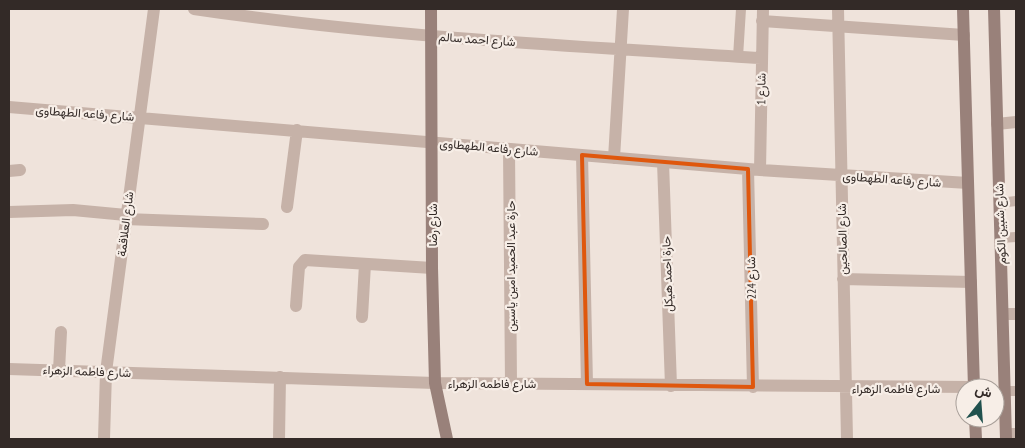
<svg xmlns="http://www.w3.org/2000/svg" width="1025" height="448" font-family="'PT Sans Narrow',Vazirmatn,sans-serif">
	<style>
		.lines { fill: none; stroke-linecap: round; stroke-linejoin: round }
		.lane { stroke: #c6b2a8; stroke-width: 10 }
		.street { stroke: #c6b2a8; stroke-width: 12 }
		.secondary { stroke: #99817a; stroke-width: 12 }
		.marked { fill: none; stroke: #df570d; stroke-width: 4; stroke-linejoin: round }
		.labels { text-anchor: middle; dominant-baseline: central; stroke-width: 4.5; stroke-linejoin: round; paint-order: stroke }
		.street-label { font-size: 12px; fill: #332a27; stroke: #f7eee7 }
	</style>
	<rect width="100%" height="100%" fill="#efe3db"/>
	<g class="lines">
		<path class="lane" d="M738 57 741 9
			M999 203 1016 201
			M1000 238 1016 237
			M1005 391H1016
			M1006 433H1016"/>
		<path class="street" d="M194 9C382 37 572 46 761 58
			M838 9 847 439
			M762 21 964 35
			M9 107 760 170 968 183
			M997 124 1016 122
			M509 149 511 383
			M582 155 587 384
			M614 158 623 9
			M663 162 671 386
			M748 169 753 387
			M760 170 763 9
			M9 171 20 170
			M287 207 297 130
			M9 212 73 210 126 215
			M125 219 263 224
			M843 279 971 282
			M296 306 299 267 305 260 432 268
			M1003 314H1016
			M362 317 365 264
			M9 369 435 383 974 387
			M59 370 61 332
			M104 439 106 372 154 9
			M279 439 280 377"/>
		<path class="secondary" d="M431 9 432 268 435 383 447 439
			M963 9 974 388
			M994 9 1006 439
			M975 418 976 439"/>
	</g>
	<path class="marked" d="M582 155 748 169 753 387 587 384Z"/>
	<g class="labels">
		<g class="street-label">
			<text transform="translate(477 39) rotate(4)">شارع احمد سالم</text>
			<text transform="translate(761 89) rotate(-89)">شارع 1</text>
			<text transform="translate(85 113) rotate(4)">شارع رفاعه الطهطاوى</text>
			<text transform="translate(489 147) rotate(5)">شارع رفاعه الطهطاوى</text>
			<text transform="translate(892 179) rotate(4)">شارع رفاعه الطهطاوى</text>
			<text transform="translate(125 224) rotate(-83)">شارع العلاقمة</text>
			<text transform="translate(1000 224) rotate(-92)">شارع شبين الكوم</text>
			<text transform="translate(432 225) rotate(-90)">شارع رضا</text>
			<text transform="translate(842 239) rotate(-91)">شارع الصالحين</text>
			<text transform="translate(510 266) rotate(-90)">حارة عبد الحميد امين ياسين</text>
			<text transform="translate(667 274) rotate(-92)">حارة احمد هيكل</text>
			<text transform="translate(751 278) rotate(-91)">شارع 224</text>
			<text transform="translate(87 371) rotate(2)">شارع فاطمه الزهراء</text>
			<text x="492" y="383">شارع فاطمه الزهراء</text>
			<text x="896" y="388">شارع فاطمه الزهراء</text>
		</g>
	</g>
	<rect width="1025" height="448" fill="none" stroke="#332a27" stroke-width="20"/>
	<g transform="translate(980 403) rotate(17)"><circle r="24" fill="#f7eee7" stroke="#a9a09a"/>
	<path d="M0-4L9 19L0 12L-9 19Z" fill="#21514e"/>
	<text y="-8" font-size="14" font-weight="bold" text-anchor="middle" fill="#332a27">ش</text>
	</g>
</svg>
